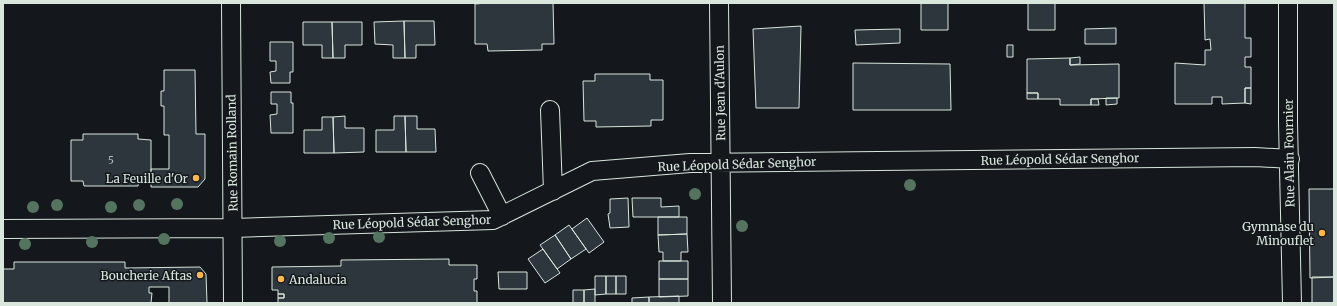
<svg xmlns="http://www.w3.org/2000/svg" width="1337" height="306" font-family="Merriweather,serif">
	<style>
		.building { fill: #2c363c; stroke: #d8e6dc }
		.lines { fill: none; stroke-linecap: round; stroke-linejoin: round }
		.minor-casing { stroke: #d8e6dc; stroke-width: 20 }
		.minor { stroke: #14181c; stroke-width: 18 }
		.tree { fill: #55745f }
		.poi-dot { fill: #ffb74d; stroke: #14181c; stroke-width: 1.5 }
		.labels { text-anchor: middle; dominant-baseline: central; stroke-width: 3; stroke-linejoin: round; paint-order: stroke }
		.number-label { font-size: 10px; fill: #adbab4 }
		.street-label { font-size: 12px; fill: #d8e6dc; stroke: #14181c }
		.poi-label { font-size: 12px; fill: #d8e6dc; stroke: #14181c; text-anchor: end }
	</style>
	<rect width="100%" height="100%" fill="#14181c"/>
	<path class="building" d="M487 3H553L554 44H542V50L488 51 487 44H475V4Z
		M921 3H948V30H921Z
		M1028 3H1055V30H1028Z
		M1204 3H1245V38H1251V57H1245V67H1251V88H1245V103L1222 104V97H1212V104H1175V63L1205 65V50H1211L1210 39 1205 40Z
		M404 21 405 58H393V45L375 44 374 22Z
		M404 21H434L435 45H416V58H405Z
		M303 22H332L333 58H322V45H303Z
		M332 22H362V45H345V58H333Z
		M801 26 799 108H756L753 29Z
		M1116 28V44H1085V29Z
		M900 29V43L856 45 855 30Z
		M270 42H293V72H290V83H271L270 72 276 71V61H270Z
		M1007 45H1013V57H1007Z
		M1080 57V64L1070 65V58Z
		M1070 58V65L1119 64V98L1091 99V105H1060V99H1038V93H1027V59Z
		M853 63 950 64 951 110H853Z
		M164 70H195L196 134H205V179L198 187H151V169H169V135H164V106H161V91H164Z
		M595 74H650V80H663V120H651V126L596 127V121H584L583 81H595Z
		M1245 88H1251V104L1245 103Z
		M271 92H291V103H293V133H271L270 115 277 114V104H271Z
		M1027 93H1038V99H1027Z
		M1106 98H1117V104L1106 105Z
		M1091 99H1098L1099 105H1091Z
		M345 116V128H364V152L334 153 333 117Z
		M394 116H405L406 152H376V130H394Z
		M405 116H417V129H435L436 152H406Z
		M322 117H333L334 153H304V130H322Z
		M83 134H138V139L151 140V180H139L138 186H84L83 181H71V140H83Z
		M1309 189H1334V277L1310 278Z
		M628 198 629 227 610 228 608 214 610 213V199Z
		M632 198H661V207L679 206V217H633Z
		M658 217H687V234L658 235Z
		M587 218 604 242 589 253 572 229Z
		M569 225 586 249 571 259 555 235Z
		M687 234 688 252H681V261H663V252H659L658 235Z
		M555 235 571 259 557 269 540 245Z
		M543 249 560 273 545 283 528 259Z
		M449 259V265H477V279H474V291H477V303H278V298H284V294H278V290H272V267L341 266V260Z
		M659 261H688V279H659Z
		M14 262H125V268L200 267 206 274 207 303H169V287H149V293H152L151 303H3V269H14Z
		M498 272H527V289H499Z
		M595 276H606V294L595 295Z
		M606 276H616V294H606Z
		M616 276H626V294H616Z
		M1312 277H1334V303H1312Z
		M659 279H688V296L659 297Z
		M595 289V303H584V290Z
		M573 290H584V303H573Z
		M278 294H284V298H278Z
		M679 296V303H649V297Z
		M649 297V303H632V298Z"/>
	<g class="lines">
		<g class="minor-casing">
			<path id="minor" d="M231 3 233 303
				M719 3 722 303
				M1288 3V123L1292 303
				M550 110 553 191
				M480 173 502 216
				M3 229 233 228 493 220 592 171 690 163 1255 157 1290 159"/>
		</g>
		<use href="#minor" class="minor"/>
	</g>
	<g class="tree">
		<circle cx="910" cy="185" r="6"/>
		<circle cx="695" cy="194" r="6"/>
		<circle cx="177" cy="204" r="6"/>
		<circle cx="57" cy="205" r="6"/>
		<circle cx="139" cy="205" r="6"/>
		<circle cx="33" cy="207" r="6"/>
		<circle cx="111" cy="207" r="6"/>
		<circle cx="742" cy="226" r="6"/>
		<circle cx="379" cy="237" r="6"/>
		<circle cx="329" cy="238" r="6"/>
		<circle cx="164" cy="239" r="6"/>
		<circle cx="280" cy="241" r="6"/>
		<circle cx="92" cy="242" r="6"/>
		<circle cx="25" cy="244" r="6"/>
	</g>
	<g class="poi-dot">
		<circle cx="196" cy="178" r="4"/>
		<circle cx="1322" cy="233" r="4"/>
		<circle cx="200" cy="275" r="4"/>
		<circle cx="281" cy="279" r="4"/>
	</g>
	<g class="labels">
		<g class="number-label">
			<text x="111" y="160">5</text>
		</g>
		<g class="street-label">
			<text transform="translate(720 93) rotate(-91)">Rue Jean d'Aulon</text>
			<text transform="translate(232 153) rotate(-91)">Rue Romain Rolland</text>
			<text transform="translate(1289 153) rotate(-91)">Rue Alain Fournier</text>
			<text transform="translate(1060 159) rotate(-1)">Rue Léopold Sédar Senghor</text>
			<text transform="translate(737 164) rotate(-2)">Rue Léopold Sédar Senghor</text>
			<text transform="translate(412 222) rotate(-2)">Rue Léopold Sédar Senghor</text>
		</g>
		<g class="poi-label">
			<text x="188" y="178">La Feuille d'Or</text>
			<text x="1314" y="226">Gymnase du<tspan x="1314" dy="14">Minouflet</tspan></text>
			<text x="192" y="275">Boucherie Aftas</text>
			<text x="289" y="279" text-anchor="start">Andalucia</text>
		</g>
	</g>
	<rect width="1337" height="306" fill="none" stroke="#d8e6dc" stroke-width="8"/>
</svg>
